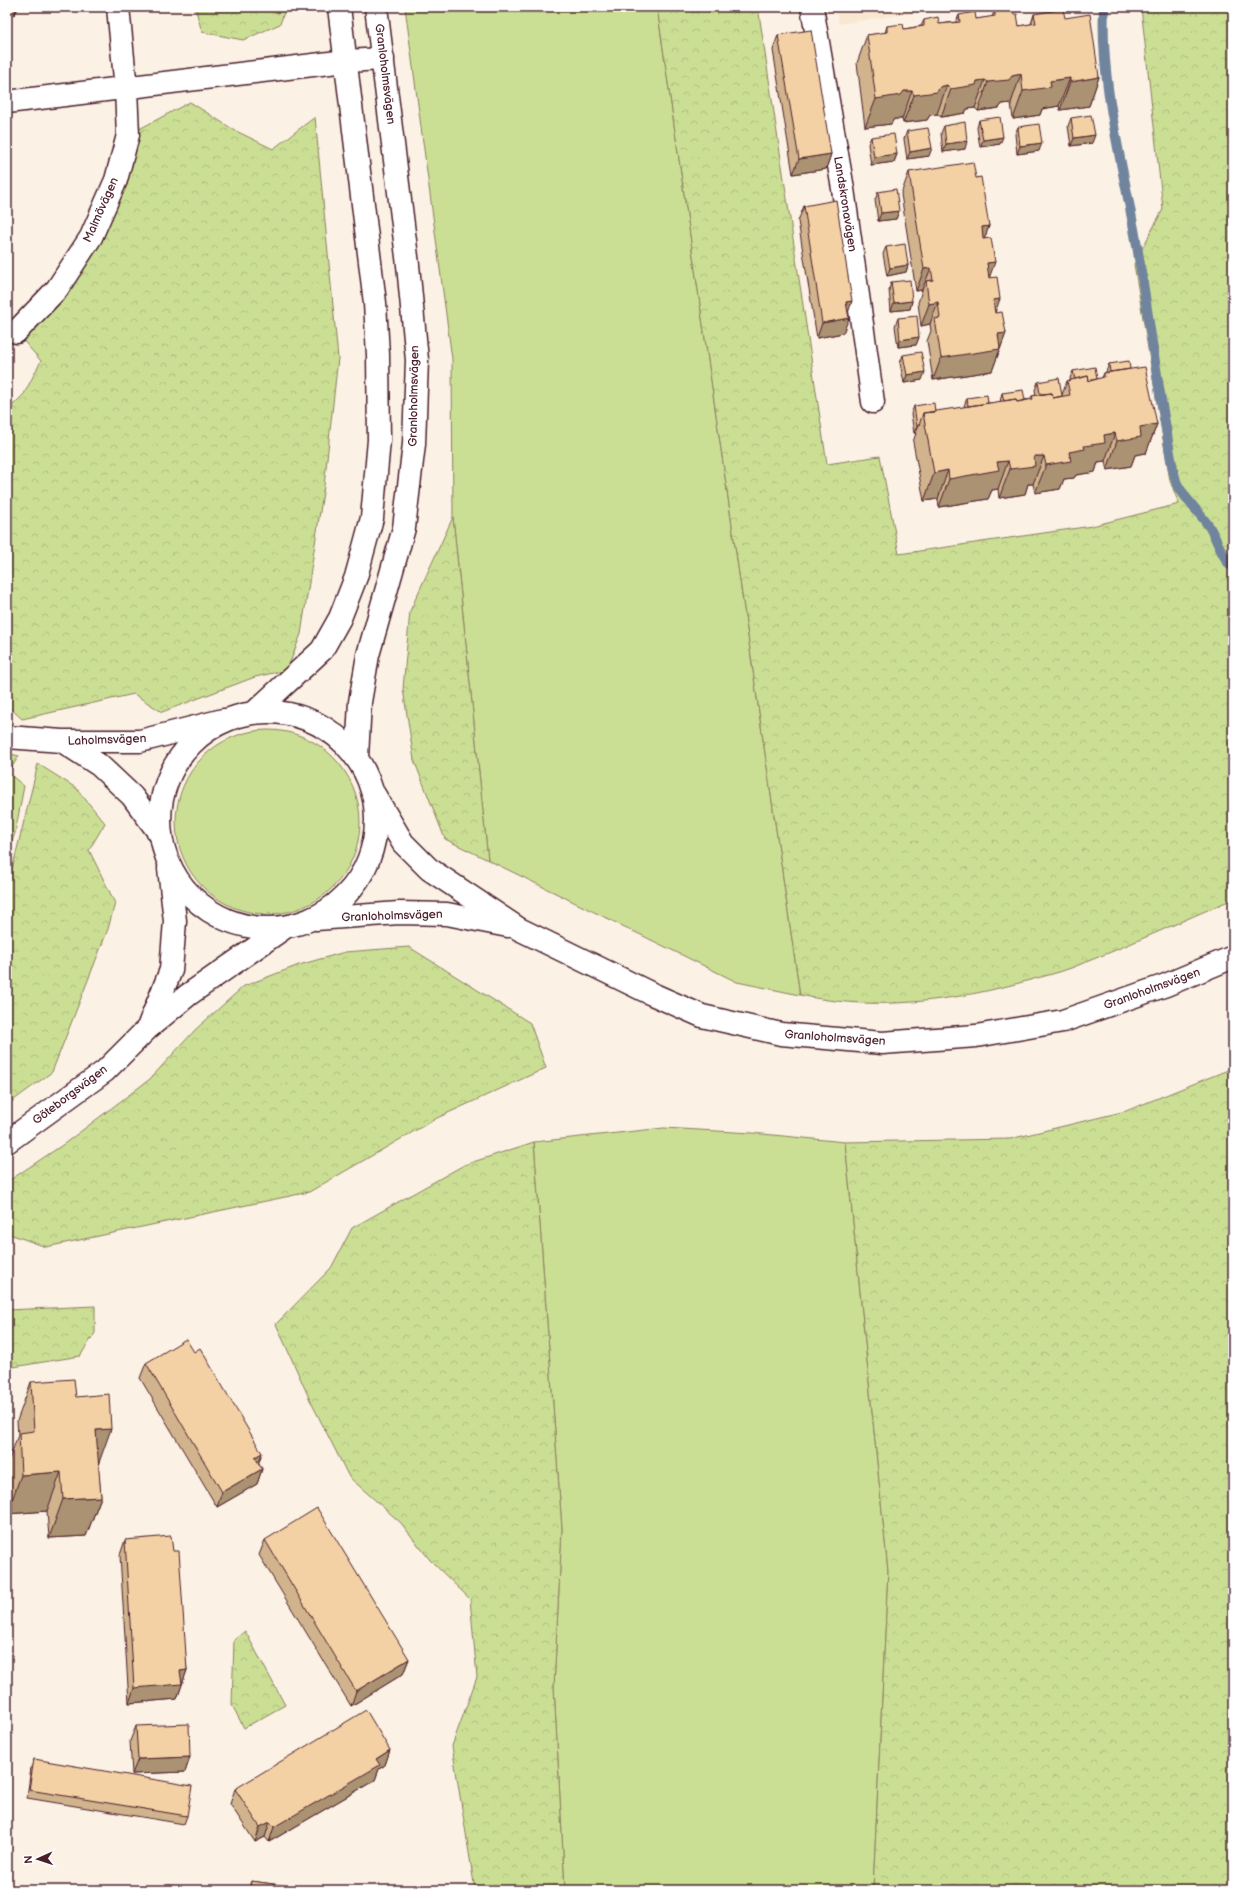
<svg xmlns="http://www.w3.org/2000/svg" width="1240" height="1897" font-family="'Balsamiq Sans',sans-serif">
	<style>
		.built { fill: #f9e7d1 }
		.grass { fill: #cbdf94; stroke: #8a7f60 }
		.forest { fill: url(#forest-crowns); stroke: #8a7f60 }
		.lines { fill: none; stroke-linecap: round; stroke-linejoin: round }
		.stream { stroke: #70849e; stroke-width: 10 }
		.minor-casing { stroke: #4a1f2b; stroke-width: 25 }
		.tertiary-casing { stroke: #4a1f2b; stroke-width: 25 }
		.minor { stroke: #fff; stroke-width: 22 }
		.tertiary { stroke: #fff; stroke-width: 22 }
		.wall { fill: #d1b48d; stroke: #4a1f2b }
		.shaded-wall { fill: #aa9273; stroke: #4a1f2b }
		.building { fill: #f3d1a4; stroke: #4a1f2b }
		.labels { text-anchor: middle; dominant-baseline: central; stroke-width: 3; stroke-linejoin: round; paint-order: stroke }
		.street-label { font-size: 12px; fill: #4a1f2b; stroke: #fff }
	</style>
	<defs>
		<pattern id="forest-crowns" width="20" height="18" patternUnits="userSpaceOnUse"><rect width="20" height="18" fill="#cbdf94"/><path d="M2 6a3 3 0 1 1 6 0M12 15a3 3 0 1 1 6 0" fill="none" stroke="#b0bf80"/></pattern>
	</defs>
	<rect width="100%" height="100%" fill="#fbf1e4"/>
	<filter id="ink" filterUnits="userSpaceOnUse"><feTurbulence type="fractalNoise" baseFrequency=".025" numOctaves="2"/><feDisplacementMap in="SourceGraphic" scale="8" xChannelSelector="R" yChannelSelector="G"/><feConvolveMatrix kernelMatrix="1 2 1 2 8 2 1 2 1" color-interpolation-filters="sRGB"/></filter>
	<g filter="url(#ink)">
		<path class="built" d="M836 7H952L839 24Z"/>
		<path class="grass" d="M405 7H657L800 995 737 982 488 860 453 517 452 359Z
			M176 822a92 92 0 1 1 184 0a92 92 0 1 1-184 0Z
			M7 753 19 756 8 773 24 786 15 833 7 855Z
			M664 1128 752 1133 845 1142 888 1571 873 1890H565L554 1687 562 1529 534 1142Z"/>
		<path class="forest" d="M195 7H286L280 24 243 40 202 32Z
			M657 7H758L827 464 880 456 899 554 1092 526 1179 504 1170 481 1134 264 1163 209 1141 7H1233V899C1179 922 1126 947 1071 968 1058 973 1044 976 1030 980 956 1001 876 1012 800 995Z
			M190 102 234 130 273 149 315 117 338 358 324 486 301 634 287 670 255 677 162 712 134 694 22 719 7 705V411L24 394 41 361 16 332 75 262 128 135Z
			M453 517 488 860 445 839 414 760 403 689 410 611Z
			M38 764 76 788 105 823 89 850 115 903 108 929 52 1072 7 1105V890Z
			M409 947 530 1023 546 1068 437 1118 309 1192 46 1247 7 1233V1182L64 1144 150 1079 195 1030 244 986 299 965 345 952Z
			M1233 1068V1890H873L888 1571 845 1142 1010 1139 1126 1111Z
			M534 1142 562 1529 554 1687 565 1890H475L452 1746 477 1677 470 1599 430 1560 401 1523 349 1477 310 1400 276 1324 331 1268 352 1228 464 1165Z
			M95 1306V1333L80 1356 7 1368V1310Z
			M245 1631 285 1705 244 1728 232 1705 234 1640Z"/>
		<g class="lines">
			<path class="stream" d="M1104 7C1100 90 1125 171 1138 252 1148 311 1155 369 1166 428 1169 446 1171 464 1176 481 1182 497 1201 513 1210 528 1217 540 1221 554 1230 565"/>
			<g class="minor-casing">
				<path id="minor" d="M812 7 843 189 873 402
					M7 102 346 61 383 59
					M16 332 57 289 91 237 116 180 128 135 126 89 118 7
					M7 737 62 741H140L223 720
					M62 741 99 765 132 796 160 834"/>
			</g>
			<g class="tertiary-casing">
				<path id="tertiary" d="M256 711 322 650 340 618 356 577 372 518 379 440 378 355 375 303 339 7
					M160 820a108 108 0 1 1 216 0a108 108 0 1 1-216 0Z
					M357 757 360 702 368 655 404 528 414 444 417 360 408 265 376 7
					M374 794 403 843 429 869 519 929 652 994 702 1016 781 1034 882 1043 976 1036 1063 1021 1166 985 1233 957
					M316 919 399 913 447 914 508 926
					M149 1025 171 970 175 921 169 868
					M7 1142 105 1071 148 1028 188 995 284 928"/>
			</g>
			<use href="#minor" class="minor"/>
			<use href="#tertiary" class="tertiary"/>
		</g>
		<path class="wall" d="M7 7H19L14 15 7 10Z
			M995 9 1013 14 1019 26 1031 24 1034 14 1065 18 1099 77 1089 106 1060 110 1059 106 1042 109 1040 115 1013 119 1011 103 1002 104 999 108 978 111 975 108 967 109 965 113 941 117 937 114 930 115 927 120 903 123 902 119H894L891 124 865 127 857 63 867 35 885 33 887 26 904 29 921 26 924 20 939 24 956 22 959 15 976 19 992 17Z
			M778 35 831 154 826 169 793 174 773 50Z
			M1071 118 1092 143 1071 146 1068 126Z
			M979 120 1000 144 980 147 977 128Z
			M944 126 965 149 943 152 941 133Z
			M1018 127 1039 151 1017 154 1015 134Z
			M907 131 929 156 907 159 904 139Z
			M871 137 897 154 894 162 871 165 868 144Z
			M909 172 976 178 989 226 984 239 995 312 1006 333 992 371 933 380 927 341 931 331 930 324 921 326 918 303 922 290 916 291 901 194Z
			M878 192 899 211 896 219 878 221 875 200Z
			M804 206 848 313 843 333 817 338 798 221Z
			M886 247 908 265 906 272 887 276 883 254Z
			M891 282 912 301 910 309 891 311 889 290Z
			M898 318 919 337 916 345 898 347 895 326Z
			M903 355 922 380 904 383 900 363Z
			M1109 364 1130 369 1157 424 1146 453 1135 455 1131 466 1107 470 1105 461 1098 462 1095 472 1076 475 1074 478 1064 479 1060 489 1035 493 1033 484H1028L1025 494 999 498 998 489 992 490 988 499 939 507 938 499 924 501 913 442 916 433H914L911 414 914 406 935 412 965 407 964 406 967 398 988 403 1000 402 1002 393 1025 400 1030 399 1032 396 1036 395 1035 390 1038 382 1062 395 1067 381 1071 380 1070 378 1073 371 1097 379 1102 378 1104 373 1106 372Z
			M146 1363 259 1463 262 1469 257 1484 217 1507 140 1378Z
			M31 1382 76 1397 98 1464 101 1497 86 1536 49 1538 47 1511 7 1514V1465L18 1435 17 1421Z
			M125 1540 173 1551 187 1670 177 1699 129 1703 120 1555Z
			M265 1540 409 1659 403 1674 351 1706 259 1555Z
			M136 1726 190 1757 185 1772 132 1774 130 1741Z
			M390 1750 385 1765 379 1769 375 1780 269 1842 265 1837 255 1842 230 1804 235 1789Z
			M34 1759 187 1816 184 1824 27 1798 31 1767Z
			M251 1881 317 1890H248Z"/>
		<path class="shaded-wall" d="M17 7H19L14 15Z
			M1021 74 1011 103 1002 104 999 108 978 111 988 82 1012 76Z
			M1099 77 1089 106 1060 110 1070 82Z
			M1070 78 1059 106 1042 109 1040 115 1013 119 1023 91 1050 81Z
			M985 80 975 108 967 109 965 113 941 117 951 89 977 81Z
			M947 85 937 114 930 115 927 120 903 123 914 95Z
			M904 91H912L902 119H894L891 124 865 127 876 99Z
			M1095 135 1092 143 1071 146 1074 138Z
			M1003 137 1000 144 980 147 983 140Z
			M967 141 965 149 943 152 946 144Z
			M1042 143 1039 151 1017 154 1020 146Z
			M932 148 929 156 907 159 910 152Z
			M831 154 826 169 793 174 799 159Z
			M897 154 894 162 871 165 874 157Z
			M899 211 896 219 878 221 881 213Z
			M989 226 981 248 982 227Z
			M995 262 987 284V263Z
			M908 265 906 272 887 276 890 268Z
			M931 268 922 290 916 291 924 269Z
			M1000 299 992 321 993 300Z
			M852 301 847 316 846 302Z
			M912 301 910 309 891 311 894 303Z
			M938 302 930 324 921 326 929 304Z
			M849 318 843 333 817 338 822 323Z
			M1006 333 992 371 933 380 941 358 998 334Z
			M919 337 916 345 898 347 900 340Z
			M925 372 922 380 904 383 907 375Z
			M1157 424 1146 453 1135 455 1131 466 1107 470 1117 441 1140 427Z
			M919 425 916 433H914L917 426Z
			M1115 433 1105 461 1098 462 1095 472 1076 475 1074 478 1064 479 1060 489 1035 493 1046 465 1069 452 1104 435Z
			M1034 456H1044L1033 484H1028L1025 494 999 498 1010 469Z
			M1008 461 998 489 992 490 988 499 939 507 949 479 997 462Z
			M948 470 938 499 924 501 934 473Z
			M111 1429 97 1468 96 1430Z
			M262 1453 257 1468 255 1457Z
			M262 1469 257 1484 217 1507 222 1492Z
			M61 1472 47 1511 7 1514 21 1475Z
			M101 1497 86 1536 49 1538 63 1499Z
			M409 1659 403 1674 351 1706 356 1691Z
			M187 1670 177 1699 129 1703 134 1688 180 1671Z
			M390 1750 385 1765 379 1769 375 1780 269 1842 274 1827Z
			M190 1757 185 1772 132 1774 138 1759Z
			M270 1822 265 1837 255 1842 260 1827Z"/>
		<path class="building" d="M1009 7H1013V14H1017L1019 26 1036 23 1034 14 1063 9 1065 18 1090 14 1099 77 1070 82V78L1050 81 1051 87 1023 91 1021 74 1012 76 1009 80 988 82 985 80 977 81 976 85 951 89 947 85 940 87 937 92 914 95 912 91H904L901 95 876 99 867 35 887 32V26L903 24 904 29 924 26V20L938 17 939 24 960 22 959 15 975 12 976 19 995 16V9Z
			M811 30 831 154 799 159 778 35Z
			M1091 115 1095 135 1074 138 1071 118Z
			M1000 117 1003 137 983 140 979 120Z
			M965 122 967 141 946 144 944 126Z
			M1039 124 1042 143 1020 146 1018 127Z
			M928 128 932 148 910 152 907 131Z
			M894 134 897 154 874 157 871 137Z
			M973 162 976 178 981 177 989 226 982 227 983 239 991 238 995 262 987 263 989 278 997 277 1000 299 993 300 995 313 1002 312 1006 333 998 334 1000 349 941 358 935 319 940 318 938 302 929 304 926 281 933 280 931 268 924 269 909 172Z
			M896 189 899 211 881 213 878 192Z
			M836 200 852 301 846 302 849 318 822 323 804 206Z
			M905 244 908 265 890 268 886 247Z
			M910 280 912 301 894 303 891 282Z
			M917 316 919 337 900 340 898 318Z
			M921 352 925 372 907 375 903 355Z
			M1129 361 1130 369 1110 372 1109 364Z
			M1095 367 1097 379 1089 381 1088 376 1075 379 1073 371Z
			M1145 367 1157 424 1140 427 1141 437 1117 441 1115 433 1104 435 1105 443 1084 446 1085 449 1069 452 1071 461 1046 465 1044 456H1034L1035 466 1010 469 1008 461 997 462 999 470 949 479 948 470 934 473 923 413 1016 399 1017 402 1033 399 1032 396 1052 393 1053 398 1070 395 1067 381 1088 376 1089 381 1104 377V373Z
			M1059 378 1062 395V396L1053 398 1052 393 1040 394 1038 382Z
			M1023 390 1025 400 1017 402 1016 399 1004 401 1002 393Z
			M987 395 988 403 968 406 967 398Z
			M934 403 935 412 923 413 919 425 917 426 914 406Z
			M186 1339 194 1352 200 1348 262 1453 255 1457 262 1469 222 1492 146 1363Z
			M74 1379 76 1397 109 1394 111 1429 96 1430 101 1497 63 1499 61 1472 21 1475 19 1433 34 1431 31 1382Z
			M317 1508 409 1659 356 1691 265 1540Z
			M171 1536 173 1551H179L187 1670 180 1671 182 1684 134 1688 125 1540Z
			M366 1710 390 1750 376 1759 380 1765 274 1827 270 1822 260 1827 235 1789Z
			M189 1724 190 1757 138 1759 136 1726Z
			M34 1759 192 1786 187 1816 29 1790Z
			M251 1881 317 1890H250Z
			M168 1885 194 1890H168Z"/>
	</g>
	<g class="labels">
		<g class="street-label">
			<text transform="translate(385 74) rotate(83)">Granloholmsvägen</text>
			<text transform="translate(845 204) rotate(81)">Landskronavägen</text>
			<text transform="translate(101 210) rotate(-66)">Malmövägen</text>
			<text transform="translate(414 396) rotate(-89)">Granloholmsvägen</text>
			<text transform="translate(107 740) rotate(-2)">Laholmsvägen</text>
			<text transform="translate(392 916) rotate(-2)">Granloholmsvägen</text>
			<text transform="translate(1152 989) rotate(-20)">Granloholmsvägen</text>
			<text transform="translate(835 1038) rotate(4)">Granloholmsvägen</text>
			<text transform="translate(70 1095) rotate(-37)">Göteborgsvägen</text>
		</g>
	</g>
	<rect width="1240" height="1897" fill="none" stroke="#fff" stroke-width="24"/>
	<rect x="12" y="12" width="1216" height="1873" fill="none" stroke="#4a1f2b" stroke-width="1.5" filter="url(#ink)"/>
	<g transform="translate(38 1859) rotate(267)" stroke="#ffffff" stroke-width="3" paint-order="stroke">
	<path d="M0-3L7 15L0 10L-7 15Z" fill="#4a1f2b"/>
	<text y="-6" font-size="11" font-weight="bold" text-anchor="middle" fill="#4a1f2b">N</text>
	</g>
</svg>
